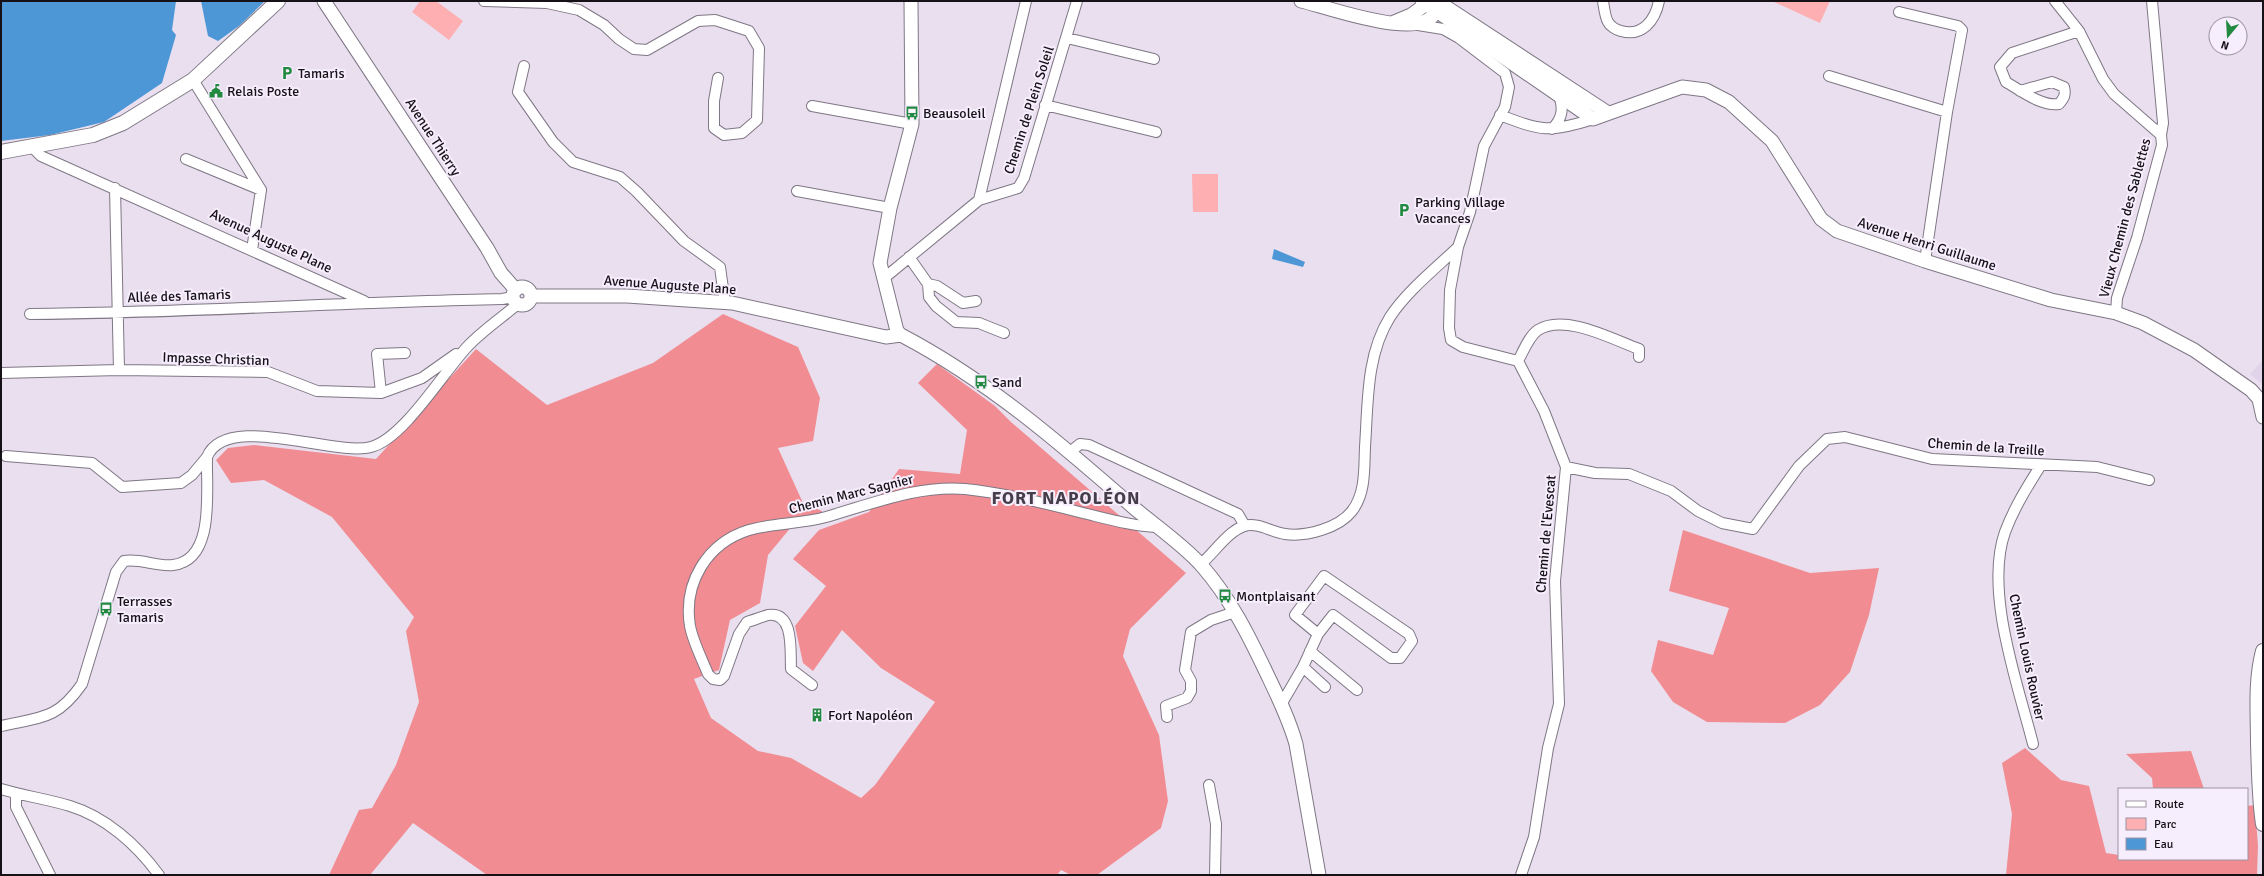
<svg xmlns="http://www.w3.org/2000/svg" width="2264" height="876" font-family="Signika,sans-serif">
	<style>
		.built { fill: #e1d3ea }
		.green { fill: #fdafb1 }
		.forest { fill: #f18d92 }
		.water { fill: #4d97d7 }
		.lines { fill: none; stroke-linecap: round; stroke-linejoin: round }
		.minor-casing { stroke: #7f7785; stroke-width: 12 }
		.tertiary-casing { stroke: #7f7785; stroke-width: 15 }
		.secondary-casing { stroke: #7f7785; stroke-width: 16 }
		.minor { stroke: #fff; stroke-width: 10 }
		.tertiary { stroke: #fff; stroke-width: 13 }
		.secondary { stroke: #fff; stroke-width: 14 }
		.labels { text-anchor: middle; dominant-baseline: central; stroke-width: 4; stroke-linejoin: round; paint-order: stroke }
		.poi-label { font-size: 14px; fill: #151117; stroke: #f6edfd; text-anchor: start }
		.street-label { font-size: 14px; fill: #151117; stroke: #f6edfd }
		.district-label { font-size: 18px; font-weight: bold; letter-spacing: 1px; fill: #453d4a; stroke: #f6edfd }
	</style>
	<rect width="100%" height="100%" fill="#e9dfef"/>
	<path class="built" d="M2263 360V385L2250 374Z"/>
	<path class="green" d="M420 1H436L463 21 449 40 412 12Z
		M1772 1H1830L1820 23Z
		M1192 174H1218V212H1193Z"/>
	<path class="forest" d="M723 314 798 347 820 398 813 441 778 448 803 503 822 511 821 515 797 520 768 555 760 603 730 620 719 670 694 679 711 718 758 751 791 758 861 798 875 785 935 702 881 668 842 630 813 671 803 663 795 626 826 586 793 559 819 530 869 512 899 469 960 474 967 430 918 383 937 364 995 406 1011 422 1186 573 1130 629 1123 656 1159 735 1168 801 1161 828 1097 875H1071L1061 870 1057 875H487L413 823 370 875H329L359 810 372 808 396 765 419 702 406 631 414 617 332 517 264 480 231 483 216 460 228 448 254 445 376 459 476 349 547 405 653 363Z
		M1683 530 1810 573 1879 568 1869 615 1850 672 1820 705 1785 723 1707 722 1673 702 1651 671 1658 640 1713 655 1729 608 1669 591Z
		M2025 748 2061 780 2089 786 2106 853 2119 855V859H2247V806L2255 805 2258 846 2257 875H2006L2012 814 2002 763Z
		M2191 751 2204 789H2153L2152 778 2126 754Z"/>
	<path class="water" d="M1 1H176L172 30 176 35 162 83 104 122 50 135 1 141Z
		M201 1H265L239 26 218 41 208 36Z
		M1274 249 1305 262 1303 267 1272 259Z"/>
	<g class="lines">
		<g class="minor-casing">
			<path id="minor" d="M484 1 547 3 579 10 604 25 619 39 634 49 647 50 698 21 715 20 749 31 759 48 757 120 742 133 724 135 714 128V101L718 78
				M1603 1C1604 7 1605 17 1608 22 1610 26 1616 30 1621 31 1642 37 1655 21 1659 1
				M2055 1 2079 31 2103 79 2114 94 2161 135 2162 145 2137 238 2117 298 2116 313
				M2152 1 2163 123 2161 135
				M1899 12 1958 26 1962 30 1947 112
				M1418 25 1443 29 1459 38 1505 73 1509 87 1505 107 1484 146 1470 212 1458 247 1450 290 1449 328 1451 340 1463 347 1518 361 1544 411 1566 467 1555 581 1559 704 1548 748 1534 837 1521 875
				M1067 38 1154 59
				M524 66 518 92 553 142 573 162 620 177 637 192 684 241 720 267 725 303
				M1829 76 1947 112 1925 261
				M193 80 261 190
				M2020 91 2052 82 2064 87C2066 95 2064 98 2059 104 2042 107 2020 90 2006 82L2000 67 2012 53 2079 31
				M1045 105 1156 132
				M812 106 912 124
				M1500 115C1541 131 1550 133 1593 119
				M1552 129C1563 118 1564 108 1558 93
				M31 146 41 156 364 301
				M186 159 261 190 252 250
				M115 188 119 370
				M797 191 890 208
				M979 200 1018 188 1024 178 1077 1
				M909 257 928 284 929 297 936 306 956 322 979 323 1004 333
				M883 279 979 200 1026 1
				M928 284 937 286 963 303 976 301
				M30 314C187 313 344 302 502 299L513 297
				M1518 361C1523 352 1529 336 1538 330 1564 313 1612 339 1639 349V357
				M1 373 119 370 268 372 317 391 381 393 422 378 456 354
				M381 393 377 354 405 353
				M1070 452 1080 444 1089 445 1238 514 1245 526
				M6 456 92 463 122 487 181 483 192 475 207 457
				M1566 467 1595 473 1629 474 1671 491 1698 511 1722 523 1753 529 1799 466 1827 439 1845 437 1932 459 2097 467 2149 480
				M1201 564C1214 553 1227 532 1244 526 1258 522 1271 532 1285 534 1306 537 1339 528 1352 511 1366 493 1364 468 1365 447 1368 404 1366 355 1390 317 1406 292 1436 268 1458 247
				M1310 651 1357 690
				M1303 667 1325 687
				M812 685 791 669C790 653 795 611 768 615 761 617 754 620 747 622L739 634 724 676 720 680 713 679 708 674C702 659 693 642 690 626 683 583 707 543 749 530 773 523 801 524 826 517 872 504 917 485 965 489 1005 493 1045 503 1083 513 1108 519 1132 526 1157 527
				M1282 703 1303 667 1318 634 1333 615 1391 658H1400L1412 641 1409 634 1324 576 1295 615 1318 634
				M1167 717 1166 706 1187 698 1191 691V681L1185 670 1191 632 1211 620 1235 612
				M1 726C41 717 57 720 82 684L116 572 124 561C140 558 157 567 173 565 216 560 206 489 207 457 226 411 334 457 371 447 403 439 443 373 467 347 482 331 500 319 518 304
				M2033 744C2018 685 1984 591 2005 532 2014 508 2027 487 2041 465
				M1209 785 1216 824 1215 875
				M1 789C24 796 47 799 70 806 106 817 137 845 159 875
				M16 794V807L50 875"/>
		</g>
		<g class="tertiary-casing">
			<path id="tertiary" d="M324 1 487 248 501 273 516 290
				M911 1 912 124 890 208 880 263 897 331 901 335C987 380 1060 443 1133 507 1153 524 1185 546 1202 566 1230 598 1249 636 1267 674 1278 697 1289 719 1296 744L1319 875
				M1301 1C1322 5 1438 49 1436 4
				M1422 1 1593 119 1682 87 1706 90 1729 102 1772 141 1821 219 1837 231 1925 261 2051 300 2116 313 2143 323 2194 350 2251 390 2259 399 2263 417
				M1437 1 1608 113
				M1392 23 1411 15 1425 5 1433 6
				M513 296a9 9 0 1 1 18 0a9 9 0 1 1-18 0Z
				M531 296H627L732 303 886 337 901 335"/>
		</g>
		<g class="secondary-casing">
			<path id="secondary" d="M1 152 93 135 123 123 193 80 278 1
				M2263 651C2255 682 2258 712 2258 743 2259 770 2259 797 2263 824"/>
		</g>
		<use href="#minor" class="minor"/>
		<use href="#tertiary" class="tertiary"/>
		<use href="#secondary" class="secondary"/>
	</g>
	<defs>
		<g id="parking-bare" transform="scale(1.08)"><path d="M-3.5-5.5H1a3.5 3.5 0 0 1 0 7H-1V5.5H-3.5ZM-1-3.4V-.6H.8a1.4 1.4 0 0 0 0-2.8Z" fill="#228a40" stroke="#f6edfd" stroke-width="2.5" paint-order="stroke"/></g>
		<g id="civic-bare" transform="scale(1.08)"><path d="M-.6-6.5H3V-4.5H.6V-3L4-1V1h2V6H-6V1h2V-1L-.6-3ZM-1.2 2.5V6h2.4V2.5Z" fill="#228a40" stroke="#f6edfd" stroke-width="2.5" paint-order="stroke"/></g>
		<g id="bus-bare" transform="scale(1.08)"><path d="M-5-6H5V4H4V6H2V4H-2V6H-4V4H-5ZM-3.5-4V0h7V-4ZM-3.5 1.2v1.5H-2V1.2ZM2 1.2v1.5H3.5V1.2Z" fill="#228a40" stroke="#f6edfd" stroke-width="2.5" paint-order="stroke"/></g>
		<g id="building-bare" transform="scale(1.08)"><path d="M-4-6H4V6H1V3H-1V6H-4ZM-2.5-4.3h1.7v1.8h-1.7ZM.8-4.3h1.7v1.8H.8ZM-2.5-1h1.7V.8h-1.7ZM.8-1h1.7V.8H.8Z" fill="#228a40" stroke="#f6edfd" stroke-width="2.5" paint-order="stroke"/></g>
	</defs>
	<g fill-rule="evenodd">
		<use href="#parking-bare" x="287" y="73"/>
		<use href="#civic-bare" x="216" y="91"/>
		<use href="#bus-bare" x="912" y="113"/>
		<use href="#parking-bare" x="1404" y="210"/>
		<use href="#bus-bare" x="981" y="382"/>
		<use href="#bus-bare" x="1225" y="596"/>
		<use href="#bus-bare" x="106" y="609"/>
		<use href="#building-bare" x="817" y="715"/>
	</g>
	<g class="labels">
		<g class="poi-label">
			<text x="298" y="73">Tamaris</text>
			<text x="227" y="91">Relais Poste</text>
			<text x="923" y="113">Beausoleil</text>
			<text x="1415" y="202">Parking Village<tspan x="1415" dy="16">Vacances</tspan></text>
			<text x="992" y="382">Sand</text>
			<text x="1236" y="596">Montplaisant</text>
			<text x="117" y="601">Terrasses<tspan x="117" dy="16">Tamaris</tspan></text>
			<text x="828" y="715">Fort Napoléon</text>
		</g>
		<g class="street-label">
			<text transform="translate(1029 110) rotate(-72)">Chemin de Plein Soleil</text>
			<text transform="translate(433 137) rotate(57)">Avenue Thierry</text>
			<text transform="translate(2125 218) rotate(-75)">Vieux Chemin des Sablettes</text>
			<text transform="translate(271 241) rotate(25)">Avenue Auguste Plane</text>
			<text transform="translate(1927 244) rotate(18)">Avenue Henri Guillaume</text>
			<text transform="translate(670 285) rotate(4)">Avenue Auguste Plane</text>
			<text transform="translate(179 296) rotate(-2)">Allée des Tamaris</text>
			<text transform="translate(216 359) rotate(2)">Impasse Christian</text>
			<text transform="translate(1986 447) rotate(4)">Chemin de la Treille</text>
			<text transform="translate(851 494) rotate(-14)">Chemin Marc Sagnier</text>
			<text transform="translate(1546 534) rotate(-85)">Chemin de l'Evescat</text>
			<text transform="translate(2027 657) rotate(78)">Chemin Louis Rouvier</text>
		</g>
		<g class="district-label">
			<text x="1066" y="498">FORT NAPOLÉON</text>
		</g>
	</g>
	<rect width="2264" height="876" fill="none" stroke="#151117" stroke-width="4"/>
	<rect x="2118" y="788" width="130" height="72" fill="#f6edfd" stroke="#9c95a1"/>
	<rect x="2126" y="801" width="20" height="6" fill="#ffffff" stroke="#9c95a1"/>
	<text x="2154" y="808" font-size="12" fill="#151117">Route</text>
	<rect x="2126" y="818" width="20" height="12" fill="#fdafb1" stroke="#9c95a1"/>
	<text x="2154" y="828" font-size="12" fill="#151117">Parc</text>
	<rect x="2126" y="838" width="20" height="12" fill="#4d97d7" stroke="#9c95a1"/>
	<text x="2154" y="848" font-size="12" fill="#151117">Eau</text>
	<g transform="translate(2228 36) rotate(198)"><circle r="19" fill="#f6edfd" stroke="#9c95a1"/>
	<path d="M0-3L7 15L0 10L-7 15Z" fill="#228a40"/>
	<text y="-6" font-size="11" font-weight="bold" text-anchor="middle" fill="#151117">N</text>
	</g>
</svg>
